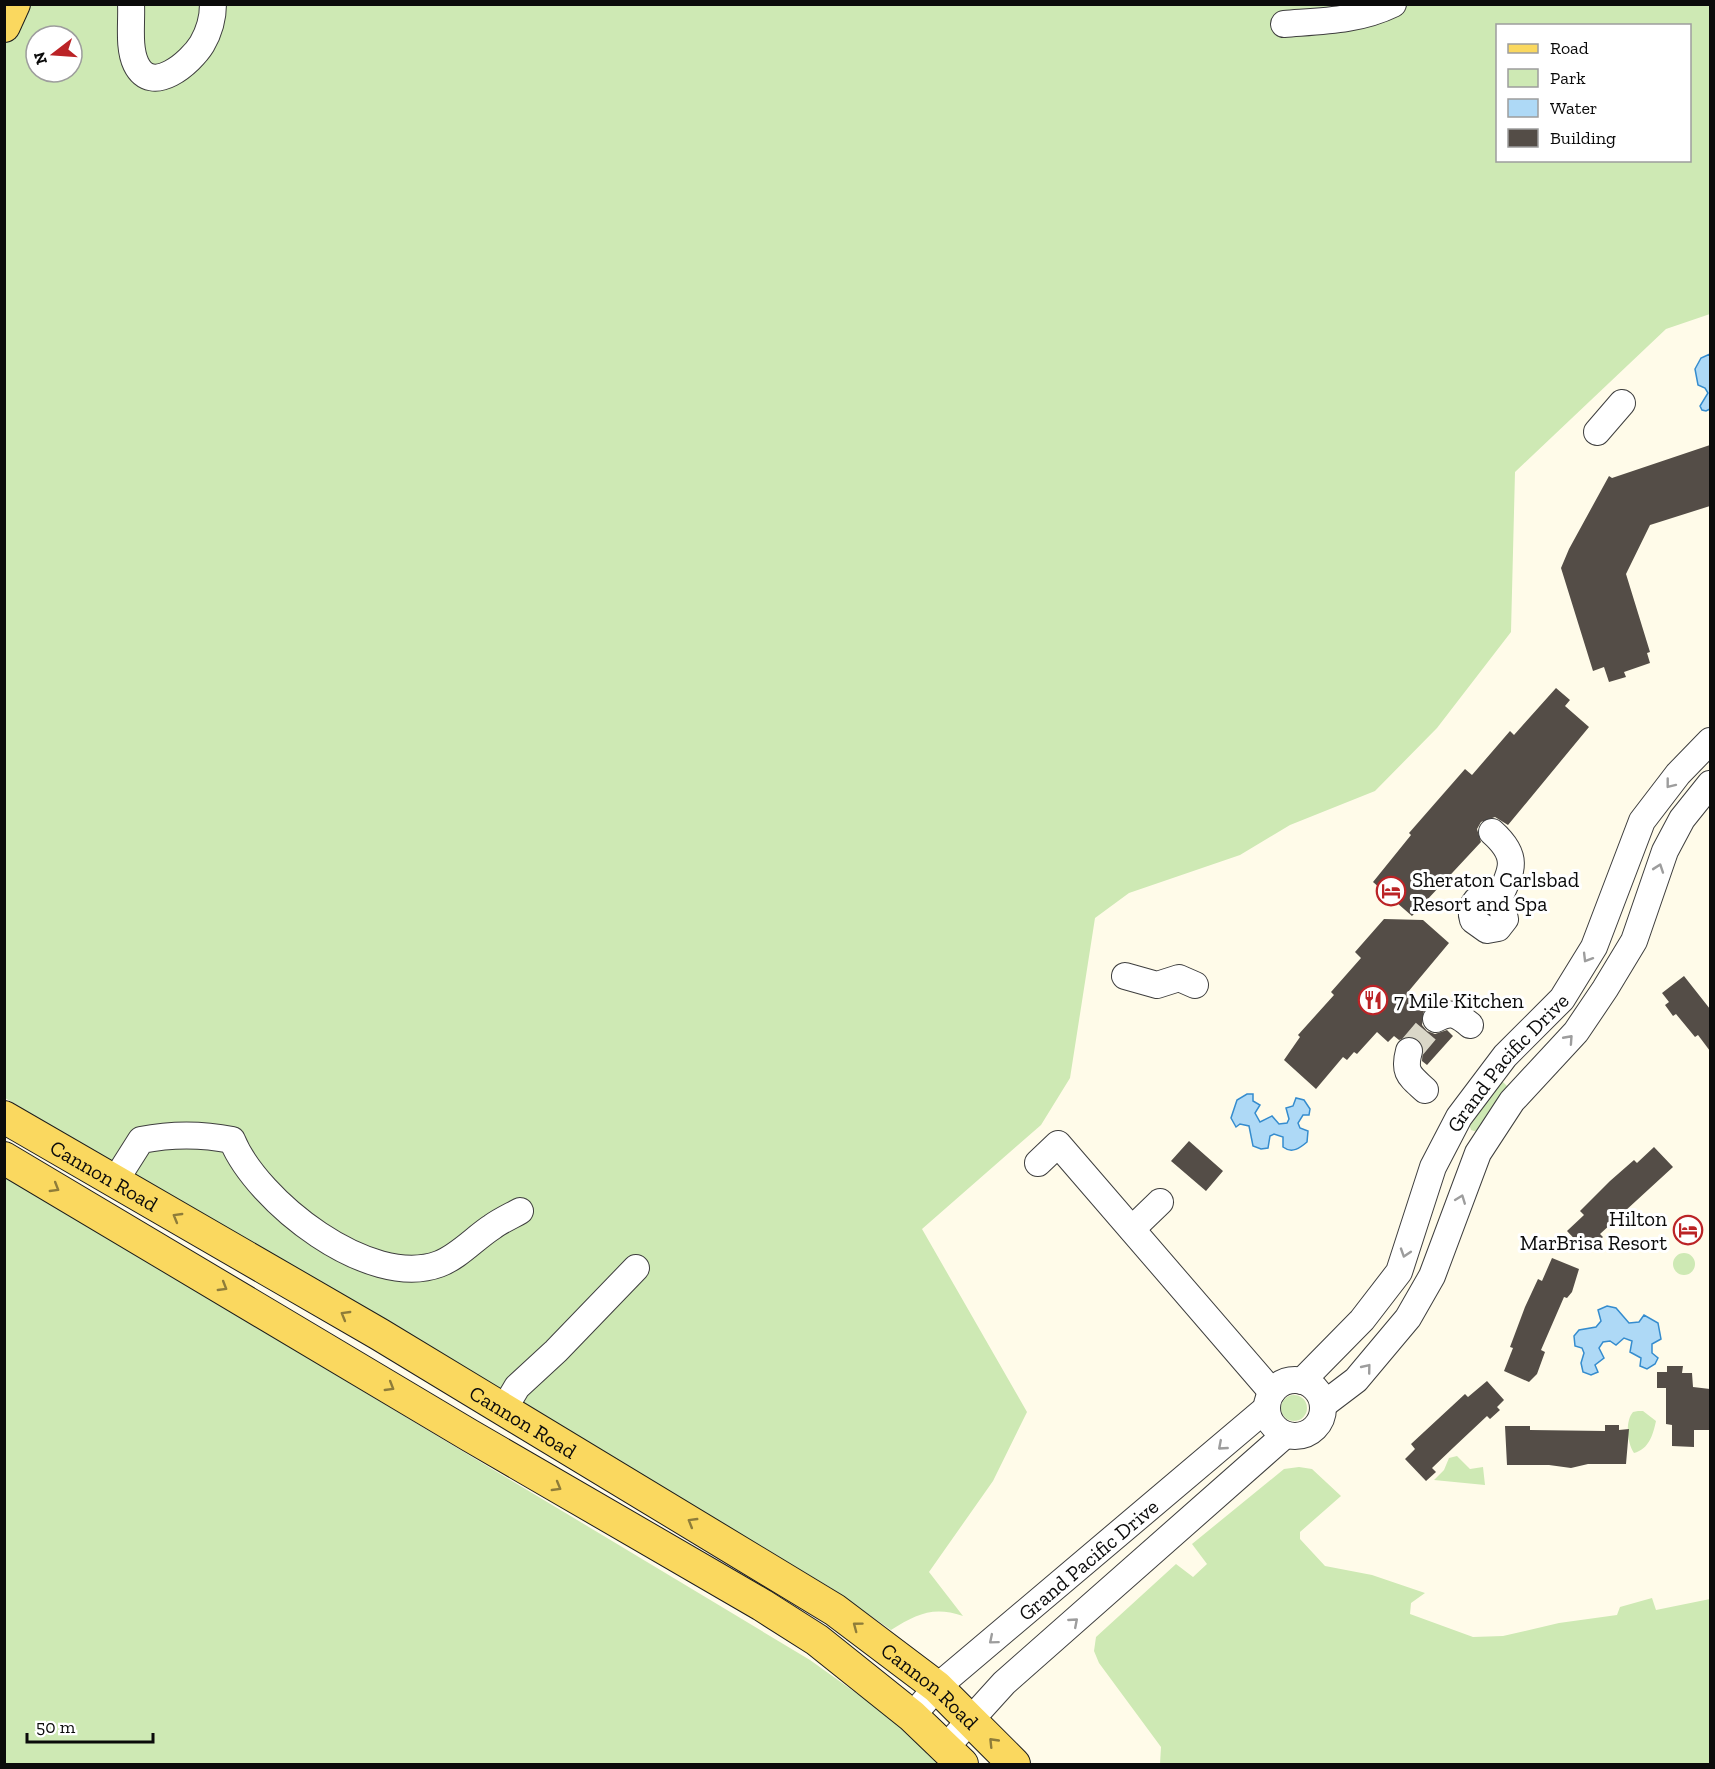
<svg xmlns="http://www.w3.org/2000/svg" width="1715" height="1769" font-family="'Zilla Slab',serif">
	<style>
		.green { fill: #cee9b4; fill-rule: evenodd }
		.water { fill: #aed9f6; stroke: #358cce; stroke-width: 1.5 }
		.building { fill: #544d47 }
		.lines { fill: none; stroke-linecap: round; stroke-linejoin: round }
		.minor-tunnel { stroke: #dad7c8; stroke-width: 26; stroke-dasharray: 26 13; stroke-linecap: butt }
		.minor-casing { stroke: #3e3e3e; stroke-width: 28 }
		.major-casing { stroke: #1c1c1c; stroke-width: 34 }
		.minor { stroke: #fff; stroke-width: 26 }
		.major { stroke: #fad85f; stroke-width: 32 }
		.oneway { stroke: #9d9d9d }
		.oneway2 { stroke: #8e7c39 }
		.labels { text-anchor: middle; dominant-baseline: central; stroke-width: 6; stroke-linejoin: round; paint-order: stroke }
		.poi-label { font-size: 21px; fill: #0b0b0b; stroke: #fff; text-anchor: start }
		.street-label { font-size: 21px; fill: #0b0b0b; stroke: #fff }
	</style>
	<rect width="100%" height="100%" fill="#fffbe9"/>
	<path class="green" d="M28 5H1710V314L1666 329 1515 472 1511 632 1437 728 1375 791 1290 825 1240 855 1129 893 1095 918 1070 1078 1041 1125 922 1229 1027 1412 993 1481 929 1572 963 1616C933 1606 917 1614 891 1630L831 1588 5 1098 4 47ZM1498 26H1690V160H1498ZM36 36H72V72H36Z
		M1502 1081 1508 1087 1477 1132 1471 1130 1469 1124Z
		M5 1176 810 1660 884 1713 941 1764H5Z
		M1673 1264a11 11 0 1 1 22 0a11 11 0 1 1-22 0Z
		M1281 1408a13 13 0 1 1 26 0a13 13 0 1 1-26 0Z
		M1638 1411H1643L1656 1421C1653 1435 1649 1449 1634 1453 1627 1443 1625 1421 1633 1412Z
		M1457 1456 1470 1469 1483 1467 1485 1485 1434 1480 1444 1470 1449 1458Z
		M1299 1467 1312 1469 1341 1496 1300 1532V1539L1325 1566 1372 1575 1425 1593 1411 1603 1410 1614 1473 1637 1503 1636 1559 1623 1617 1615 1620 1607 1652 1598 1656 1610 1710 1599V1764H1160L1161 1747 1099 1663 1094 1651 1096 1637 1176 1564 1193 1577 1207 1564 1192 1544 1284 1469Z"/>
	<path class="water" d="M1710 354V409L1706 411 1702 410 1700 406 1708 393 1705 388 1698 385 1695 369 1701 358Z
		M1247 1094H1253V1101L1260 1105 1255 1113 1260 1122 1272 1116 1279 1124 1287 1123 1289 1119 1286 1108 1293 1106 1296 1098 1304 1100 1310 1109 1309 1115H1303L1298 1123 1300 1128 1308 1131 1307 1142C1300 1148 1292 1154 1283 1147V1137L1274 1134 1270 1136 1268 1148 1261 1149 1253 1146 1249 1126 1240 1124 1236 1127 1231 1118 1237 1100Z
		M1607 1306 1616 1308 1629 1323 1639 1322 1644 1315 1658 1323 1661 1339 1652 1344V1353L1658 1358 1655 1364 1647 1369 1640 1366 1641 1358 1630 1352 1632 1341 1624 1338 1616 1345 1610 1341 1603 1342 1599 1348 1604 1358 1595 1365 1598 1372 1591 1375 1583 1372 1581 1363 1584 1353 1582 1348 1575 1346 1574 1336 1579 1330 1596 1327 1601 1321 1598 1310Z"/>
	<path class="building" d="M1710 445V506L1650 525 1626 574 1650 652 1647 653 1650 663 1624 672 1626 677 1609 682 1604 667 1593 671 1561 568 1569 549 1609 476 1612 478Z
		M1556 688 1570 700 1565 706 1589 727 1508 825 1495 817 1481 822 1477 829 1481 842 1412 916 1373 882 1411 835 1409 833 1465 769 1472 775 1510 731 1514 735Z
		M1384 919 1423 920 1449 943 1408 992 1421 1004 1420 1007 1424 1010 1422 1025 1427 1031 1435 1034 1447 1030 1453 1036 1427 1065 1422 1061 1423 1047 1419 1040 1412 1036 1399 1040 1394 1036 1388 1042 1377 1032 1357 1054 1354 1052 1347 1060 1343 1057 1316 1089 1284 1060 1300 1037 1298 1035 1334 995 1331 992 1361 958 1355 952Z
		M1684 976 1710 1009V1051L1698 1035 1695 1037 1676 1014 1673 1016 1665 1005 1669 1002 1662 993Z
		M1189 1141 1223 1171 1206 1191 1171 1161Z
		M1654 1147 1673 1167 1600 1234 1603 1237 1587 1252 1567 1231 1584 1215 1580 1211 1610 1181 1634 1160 1637 1163Z
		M1552 1258 1579 1269 1572 1292 1567 1298 1564 1297 1541 1350 1545 1352 1537 1374 1529 1382 1504 1371 1513 1348 1510 1347 1525 1307 1538 1279 1542 1281Z
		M1667 1366H1683L1682 1373H1692L1693 1387 1710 1389V1430H1694V1447L1672 1446V1425L1666 1424V1388H1657V1372H1667Z
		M1487 1381 1504 1400 1497 1407 1500 1410 1490 1419 1487 1416 1454 1447 1432 1468 1436 1472 1426 1481 1405 1459 1415 1449 1411 1444 1465 1394 1468 1397Z
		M1605 1425H1619V1430L1629 1429 1626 1464H1588L1571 1468 1549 1465H1507L1505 1426H1530V1430L1605 1431Z"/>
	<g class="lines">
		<path class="minor-tunnel" d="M1409 1051 1436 1019"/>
		<g class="minor-casing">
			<g id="minor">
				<path d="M131 4C132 23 128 47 136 64 152 97 191 62 202 44 209 32 213 19 213 4"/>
				<path d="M1284 24C1322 21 1358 21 1393 4"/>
				<path d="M1597 432 1622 403"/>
				<path d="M1492 832C1519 856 1513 869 1499 898"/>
				<path d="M1488 895 1499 898 1505 919 1498 928 1487 930 1473 920C1469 907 1475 897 1488 895Z"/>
				<path d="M1125 976 1157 985 1179 978 1195 985"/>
				<path d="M1436 1019C1451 1011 1457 1014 1470 1025"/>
				<path d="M1409 1051C1403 1073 1410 1076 1425 1090"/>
				<path d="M1038 1163 1058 1144 1272 1392"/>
				<path d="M115 1181 141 1140C171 1134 202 1134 232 1140 257 1201 369 1290 439 1264 458 1257 475 1238 492 1227 500 1221 511 1216 520 1211"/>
				<path d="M1132 1229 1160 1202"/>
				<circle cx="1295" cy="1408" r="28"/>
				<path id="s1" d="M1302 1381 1362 1320 1399 1272 1433 1167 1459 1117 1505 1056 1562 999 1594 947 1642 821 1678 774 1710 741"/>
				<path d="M1323 1405 1356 1380 1408 1318 1432 1276 1478 1153 1512 1101 1576 1032 1605 989 1634 941 1665 851 1682 819 1710 784"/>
				<path d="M504 1409 517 1387 556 1351 636 1268"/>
				<path id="s2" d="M912 1716 937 1687 1267 1408"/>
				<path d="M946 1747 1004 1683 1285 1435"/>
			</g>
		</g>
		<g class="major-casing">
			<g id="major">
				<path d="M4 26 14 4"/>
				<path id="s3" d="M4 1117 379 1334 835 1610 937 1687 1014 1764"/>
				<path d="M4 1158 469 1435 762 1605 817 1640 912 1716 962 1764"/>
			</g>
		</g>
		<use href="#minor" class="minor"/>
		<use href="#major" class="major"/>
	</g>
	<defs><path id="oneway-chevron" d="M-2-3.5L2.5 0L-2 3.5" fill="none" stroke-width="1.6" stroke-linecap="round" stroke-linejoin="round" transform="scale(1.5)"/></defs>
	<g class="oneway">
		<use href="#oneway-chevron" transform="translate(1670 784) rotate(128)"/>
		<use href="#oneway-chevron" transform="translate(1659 868) rotate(-71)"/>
		<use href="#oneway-chevron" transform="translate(1587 958) rotate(121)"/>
		<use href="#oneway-chevron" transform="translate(1569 1039) rotate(-48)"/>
		<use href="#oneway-chevron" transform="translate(1461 1199) rotate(-69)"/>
		<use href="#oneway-chevron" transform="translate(1405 1253) rotate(108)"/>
		<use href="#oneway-chevron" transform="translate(1367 1368) rotate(-51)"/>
		<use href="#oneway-chevron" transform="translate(1222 1446) rotate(139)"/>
		<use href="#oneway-chevron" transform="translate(1074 1622) rotate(-41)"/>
		<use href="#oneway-chevron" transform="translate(993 1640) rotate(140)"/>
	</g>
	<g class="oneway2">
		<use href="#oneway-chevron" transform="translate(55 1188) rotate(31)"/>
		<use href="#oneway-chevron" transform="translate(177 1217) rotate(-150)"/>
		<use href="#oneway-chevron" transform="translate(223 1287) rotate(31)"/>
		<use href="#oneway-chevron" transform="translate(345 1315) rotate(-150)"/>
		<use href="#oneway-chevron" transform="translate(390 1387) rotate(31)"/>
		<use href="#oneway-chevron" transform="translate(557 1487) rotate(30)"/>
		<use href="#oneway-chevron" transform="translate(692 1522) rotate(-149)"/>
		<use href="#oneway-chevron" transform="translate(857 1626) rotate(-143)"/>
		<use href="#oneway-chevron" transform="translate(993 1742) rotate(-134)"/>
	</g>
	<defs>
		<g id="hotel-ring" transform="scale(1.5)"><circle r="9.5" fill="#fff" stroke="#bb2326" stroke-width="1.5"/><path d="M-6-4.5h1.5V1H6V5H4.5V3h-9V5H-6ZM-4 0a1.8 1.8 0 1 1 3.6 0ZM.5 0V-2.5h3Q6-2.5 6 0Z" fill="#bb2326"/></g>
		<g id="restaurant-ring" transform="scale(1.5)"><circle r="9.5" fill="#fff" stroke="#bb2326" stroke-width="1.5"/><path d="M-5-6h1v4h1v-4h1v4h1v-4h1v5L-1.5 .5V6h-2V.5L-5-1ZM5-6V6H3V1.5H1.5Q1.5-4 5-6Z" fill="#bb2326"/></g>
	</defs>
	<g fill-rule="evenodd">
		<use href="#hotel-ring" x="1391" y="891"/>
		<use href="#restaurant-ring" x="1373" y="1000"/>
		<use href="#hotel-ring" x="1688" y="1230"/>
	</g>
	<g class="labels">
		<g class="poi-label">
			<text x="1412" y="879">Sheraton Carlsbad<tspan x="1412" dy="24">Resort and Spa</tspan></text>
			<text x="1394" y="1000">7 Mile Kitchen</text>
			<text x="1667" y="1218" text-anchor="end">Hilton<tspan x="1667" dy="24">MarBrisa Resort</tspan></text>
		</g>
		<g class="street-label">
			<text stroke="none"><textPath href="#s1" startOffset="386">Grand Pacific Drive</textPath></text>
			<text stroke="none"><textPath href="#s3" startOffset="116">Cannon Road</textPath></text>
			<text stroke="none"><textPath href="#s3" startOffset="602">Cannon Road</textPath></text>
			<text stroke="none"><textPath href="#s2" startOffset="236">Grand Pacific Drive</textPath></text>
			<text stroke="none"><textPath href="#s3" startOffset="1088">Cannon Road</textPath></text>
		</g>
	</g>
	<rect width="1715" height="1769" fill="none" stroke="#0b0b0b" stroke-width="12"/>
	<rect x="1496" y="24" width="195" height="138" fill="#ffffff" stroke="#9d9d9d" stroke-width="1.5"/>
	<rect x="1508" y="44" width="30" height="9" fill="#fad85f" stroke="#9d9d9d" stroke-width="1.5"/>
	<text x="1550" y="54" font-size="18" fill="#0b0b0b">Road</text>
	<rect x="1508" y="69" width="30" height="18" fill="#cee9b4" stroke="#9d9d9d" stroke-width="1.5"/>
	<text x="1550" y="84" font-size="18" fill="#0b0b0b">Park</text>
	<rect x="1508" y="99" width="30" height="18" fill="#aed9f6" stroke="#9d9d9d" stroke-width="1.5"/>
	<text x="1550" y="114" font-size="18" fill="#0b0b0b">Water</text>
	<rect x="1508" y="129" width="30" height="18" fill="#544d47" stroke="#9d9d9d" stroke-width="1.5"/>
	<text x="1550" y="144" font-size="18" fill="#0b0b0b">Building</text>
	<g transform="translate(54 54) rotate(253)"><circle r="28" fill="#ffffff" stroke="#9d9d9d" stroke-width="1.5"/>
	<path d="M0-4.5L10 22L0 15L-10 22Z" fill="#bb2326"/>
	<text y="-9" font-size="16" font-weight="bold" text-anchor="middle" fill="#0b0b0b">N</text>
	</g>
	<path d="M27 1733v9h126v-9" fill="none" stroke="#0b0b0b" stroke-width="3"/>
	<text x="36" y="1733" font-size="18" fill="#0b0b0b" stroke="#ffffff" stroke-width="4.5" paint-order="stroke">50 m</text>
</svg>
